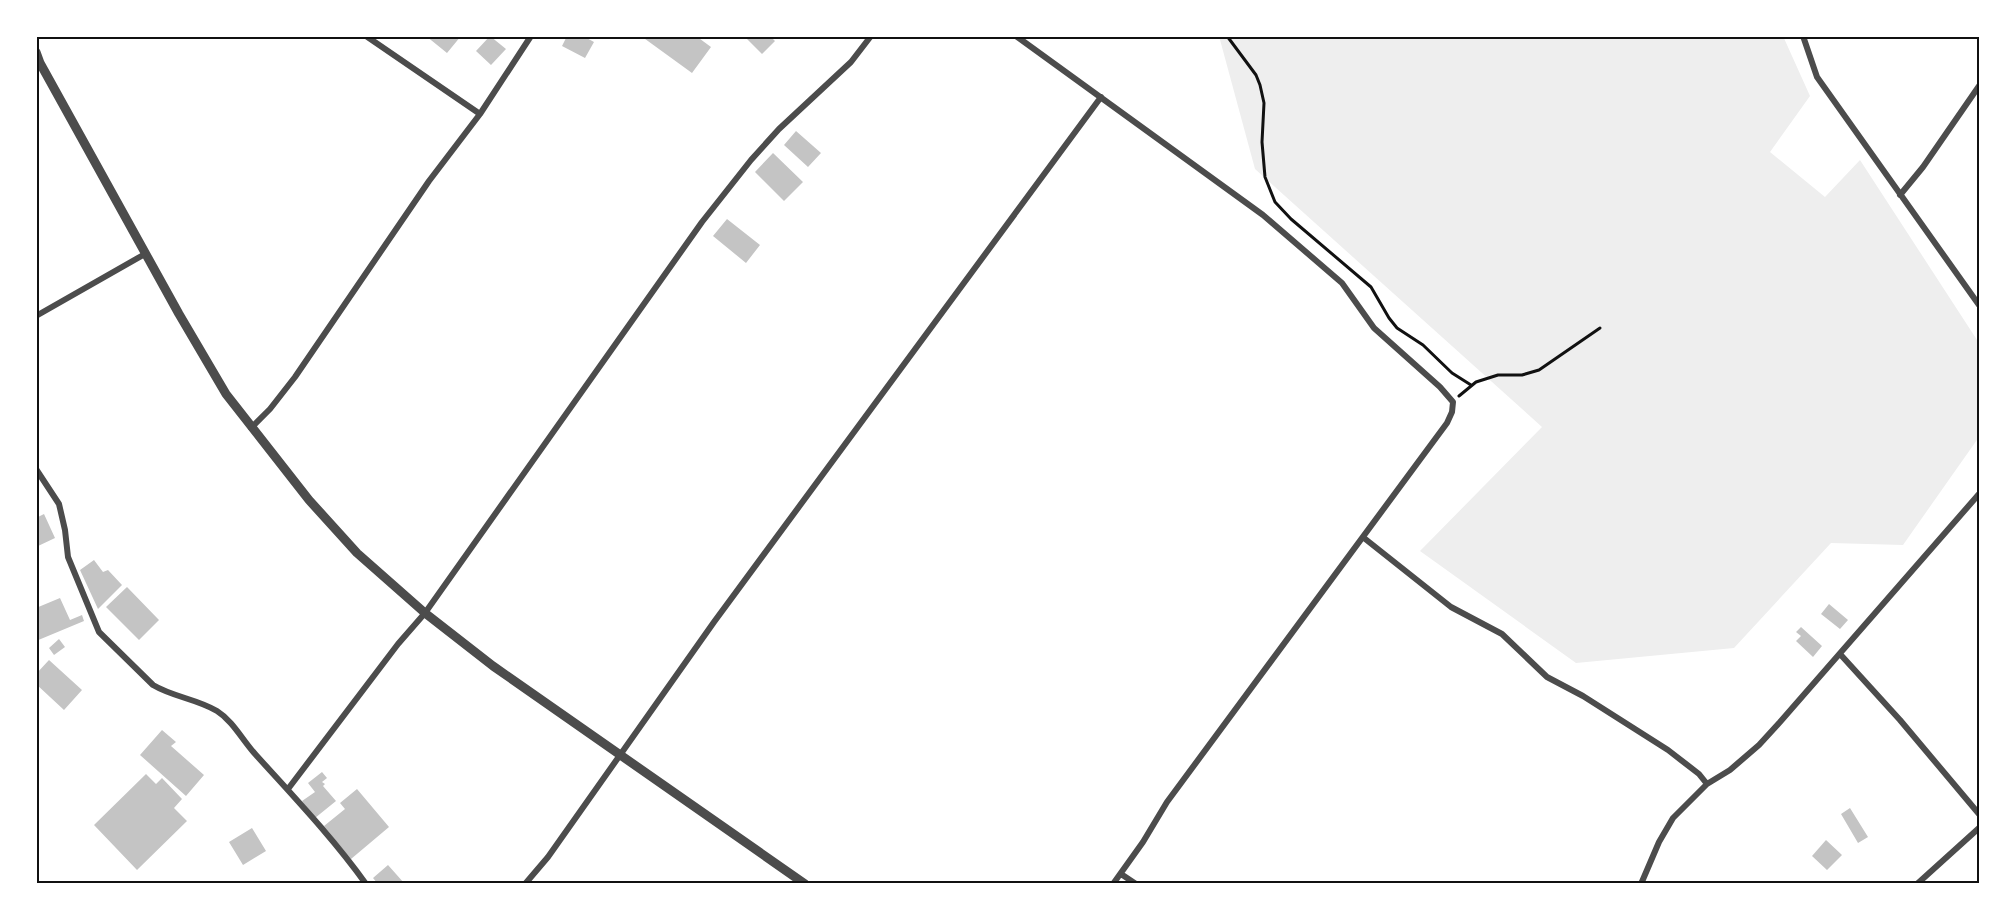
<svg xmlns="http://www.w3.org/2000/svg" width="2015" height="920" font-family="Manrope,sans-serif">
	<style>
		.green { fill: #eee }
		.building { fill: #c4c4c4 }
		.lines { fill: none; stroke-linecap: round; stroke-linejoin: round }
		.path { stroke: #111; stroke-width: 3 }
		.minor { stroke: #4c4c4c; stroke-width: 6 }
		.tertiary { stroke: #4c4c4c; stroke-width: 9 }
		.neatline { fill: none; stroke: #111; stroke-width: 2 }
	</style>
	<rect width="100%" height="100%" fill="#fff"/>
	<path class="green" d="M1219 36H1783L1810 96 1770 152 1825 197 1860 160 1979 343V437L1903 545 1831 543 1734 648 1576 663 1420 551 1542 427 1255 169Z"/>
	<path class="building" d="M426 36H461L447 53Z
		M490 36 506 49 491 65 476 51Z
		M567 36H583L594 42 585 58 562 46Z
		M641 36H696L711 47 692 73Z
		M744 36H770L775 41 762 54Z
		M796 131 821 153 808 167 784 145Z
		M773 153 803 182 784 201 755 172Z
		M727 219 760 245 746 263 713 236Z
		M44 514 55 538 36 547V518Z
		M94 560 103 572 108 570 122 585 98 609 80 570Z
		M127 587 159 620 139 640 106 607Z
		M60 598 70 620 82 615 84 621 36 641V608Z
		M1829 604 1848 620 1840 629 1821 614Z
		M1801 627 1822 646 1813 657 1796 641 1801 636 1796 632Z
		M59 639 65 647 54 655 49 648Z
		M49 660 82 690 64 710 36 684V674Z
		M162 730 176 742 171 746 204 775 186 796 140 755Z
		M322 772 327 778 322 782 325 784 323 786 336 801 315 818 302 801 315 792 308 783Z
		M146 774 156 784 162 778 182 799 174 808 187 821 137 870 94 825Z
		M357 789 389 827 351 859 324 826 345 809 340 803Z
		M1850 808 1868 837 1858 843 1841 814Z
		M252 828 266 851 243 865 229 842Z
		M1826 840 1842 855 1827 870 1812 856Z
		M388 865 404 883 403 884H378L373 878Z"/>
	<g class="lines">
		<path class="path" d="M1227 36 1256 75 1260 85 1264 103 1262 142 1265 177 1275 202 1291 219 1371 287 1389 318 1397 328 1423 345 1452 373 1471 385
			M1459 396 1476 382 1498 375H1522L1539 370 1600 328"/>
		<path class="minor" d="M366 36 480 114
			M1016 36 1263 215 1342 283 1374 328 1440 387 1453 402 1452 412 1447 423 1167 802 1143 842 1113 884
			M1803 36 1817 77 1979 305
			M1900 195 1923 167 1979 86
			M36 316 145 254
			M251 428 270 409 295 377 429 181 480 114 531 36
			M36 469 59 504 65 530 68 557 99 632 153 685C173 697 197 699 217 711 233 721 243 741 256 755 294 797 333 838 366 884
			M1364 538 1451 607 1502 634 1547 677 1583 696 1668 750 1699 774 1707 784
			M1840 654 1900 720 1979 814
			M288 789 398 644 425 613 702 222 751 160 779 129 851 62 871 36
			M1121 874 1136 884
			M525 884 548 857 714 622 1101 97
			M1641 884 1659 842 1673 818 1707 784 1730 770 1759 745 1780 722 1979 494
			M1917 884 1979 828"/>
		<path class="tertiary" d="M36 52 40 63 179 314 226 394 309 500 357 553 425 613 493 666 805 884"/>
	</g>
	<rect width="2015" height="920" fill="none" stroke="#ffffff" stroke-width="75"/>
	<rect x="38" y="38" width="1940" height="844" class="neatline"/>
</svg>
